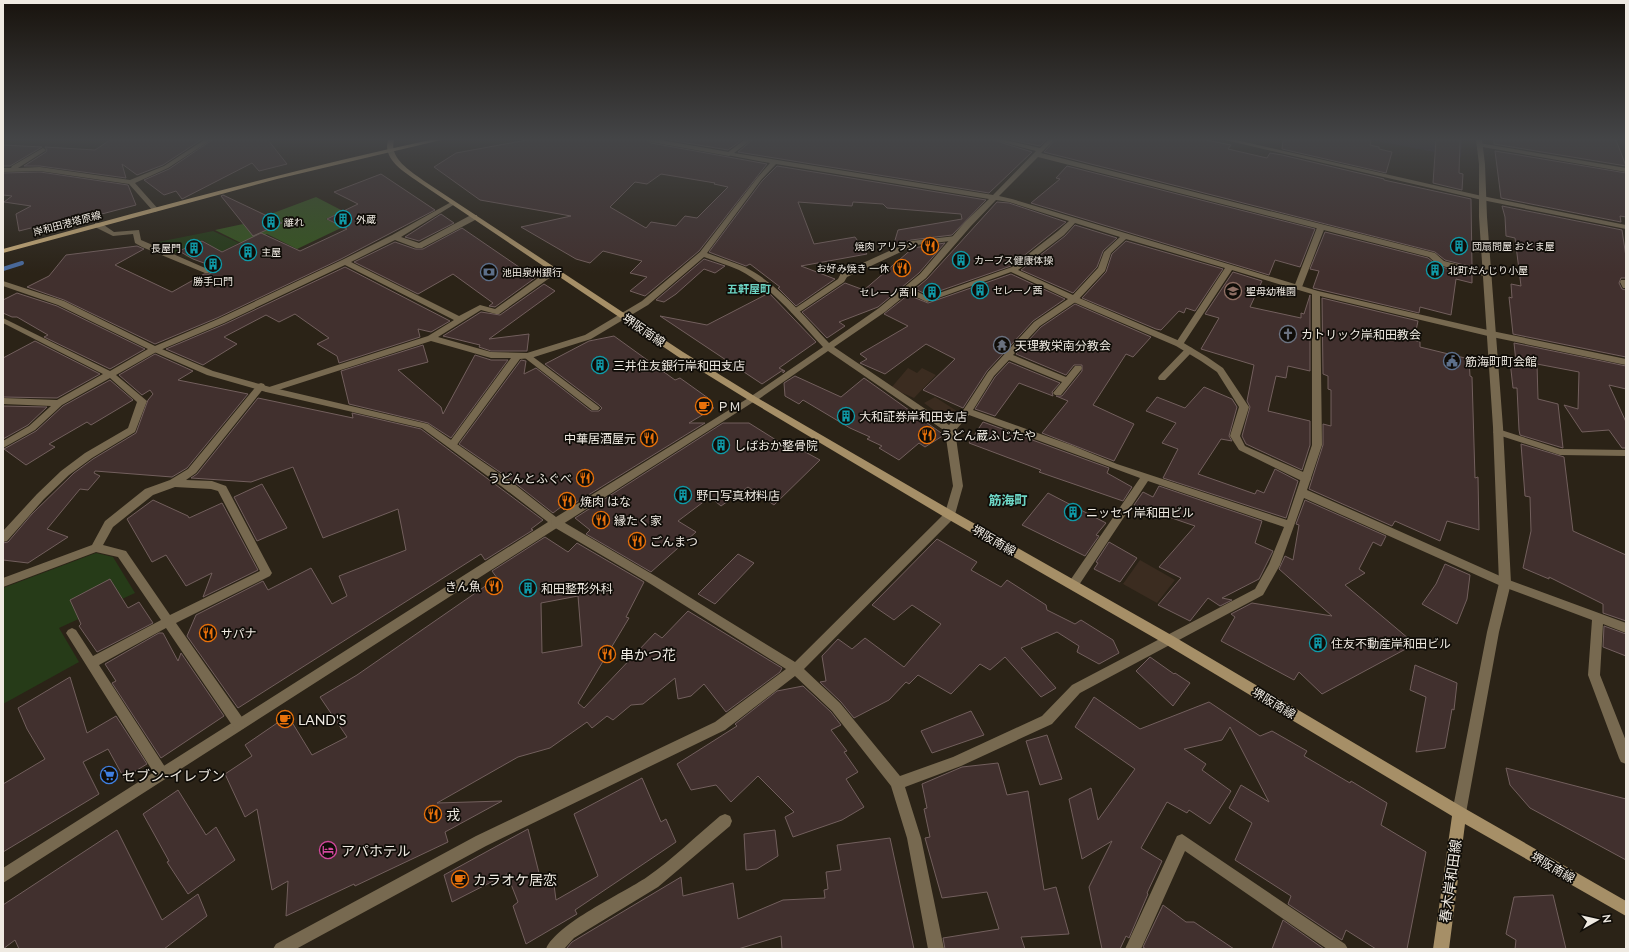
<svg xmlns="http://www.w3.org/2000/svg" width="1629" height="952" font-family="Lato,'Noto Sans JP',sans-serif">
	<style>
		.commercial { fill: #3b2c20 }
		.education { fill: #322735 }
		.green { fill: #263b18 }
		.forest { fill: #36561f }
		.lines { fill: none; stroke-linecap: round; stroke-linejoin: round }
		.stream { stroke: #496a9d; stroke-width: 4 }
		.building { fill: #41302e; stroke: #725f5d; fill-rule: evenodd }
		.service { fill: #776950; fill-rule: evenodd }
		.pedestrian { fill: #776950; fill-rule: evenodd }
		.minor { fill: #776950; fill-rule: evenodd }
		.tertiary { fill: #776950; fill-rule: evenodd }
		.secondary { fill: #a68f67; fill-rule: evenodd }
		.primary { fill: #caad79; fill-rule: evenodd }
		.labels { text-anchor: middle; dominant-baseline: central; stroke-width: 3.5; stroke-linejoin: round; paint-order: stroke }
		.far-poi-label { font-size: 10px; fill: #efeae2; stroke: #100d08; text-anchor: start }
		.far-street-label { font-size: 10px; fill: #efeae2; stroke: #100d08 }
		.far-neighbourhood-label { font-size: 11px; font-weight: bold; fill: #6dd5c5; stroke: #100d08 }
		.street-label { font-size: 12px; fill: #efeae2; stroke: #100d08 }
		.poi-label { font-size: 12px; fill: #efeae2; stroke: #100d08; text-anchor: start }
		.neighbourhood-label { font-size: 13px; font-weight: bold; fill: #6dd5c5; stroke: #100d08 }
		.near-poi-label { font-size: 14px; fill: #efeae2; stroke: #100d08; text-anchor: start }
		.near-street-label { font-size: 14px; fill: #efeae2; stroke: #100d08 }
	</style>
	<rect width="100%" height="100%" fill="#2b2317"/>
	<path class="commercial" d="M908 368 917 373 922 368 936 375 914 398 891 388Z
		M935 397 960 413 949 421 924 403Z
		M1140 560 1175 580 1157 603 1123 584Z"/>
	<path class="education" d="M1371 140H1462L1461 157Z"/>
	<path class="green" d="M213 231 239 243 200 262 184 256 210 245 203 240 175 253 158 242Z
		M96 553 113 557 135 593 59 628 79 662 3 704V588Z"/>
	<path class="forest" d="M316 197 343 211 326 219 343 227 297 249 267 234 245 245 215 230 257 221 272 228 282 223 268 215Z"/>
	<g class="lines">
		<path class="stream" d="M3 269 22 263"/>
	</g>
	<path class="building" d="M110 140H201L163 165 137 175 122 164 126 178 40 166H24L46 152 47 150 45 147 95 150Z
		M212 140H268L287 164 259 171 252 163 182 199 176 191 164 195 144 180 169 169Z
		M527 140H647L651 143 767 164 699 251 645 296 630 291 647 277 630 273 642 261 603 251 590 263 576 259 521 227 571 216 480 200 434 167 456 153ZM661 174 715 183 714 184 728 187 697 218 685 216 676 226 651 222 646 228 610 207 635 182 647 184Z
		M669 140H742L728 150Z
		M752 140H993L1032 152 989 193 738 152Z
		M1011 140H1046L1040 146Z
		M1055 140H1206L1231 145 1228 149 1267 158 1270 153 1282 155 1384 179V180L1471 199 1472 267 1445 260 1435 252 1044 152Z
		M1283 140H1371L1370 145 1379 147V149L1392 152 1386 173 1282 149Z
		M1436 140H1460L1459 173 1463 174 1462 190 1433 183Z
		M1494 140H1616L1626 166 1494 144Z
		M3 145 42 147 10 166H3Z
		M1495 151 1626 173V217L1620 216 1621 222 1501 198Z
		M777 166 986 200 952 235 911 240 893 247 898 230 962 219 961 214 887 208 883 204 853 202 852 206 798 202 814 244 855 237 867 254 801 266 835 279 796 306 778 288 780 287 750 264 746 266 709 252 762 181Z
		M1067 166 1315 229 1300 267 1275 260 1269 275 1031 203 1060 179 1056 178Z
		M40 172 128 185 136 205 60 225 59 221 19 231 16 214 31 206 4 202 12 196 3 195V173Z
		M381 174 435 210 341 259 217 318 155 344 64 300 27 287 49 276 66 255 137 246 144 249 115 265 172 292 204 274H209L213 272 212 269 215 267 193 259 179 251 202 241 222 252 261 233 300 251 347 229 327 219 358 204 334 192Z
		M223 195 282 223 253 236 221 196Z
		M997 202 1009 203 1066 222 1011 266 928 295 915 289 927 279Z
		M1502 206 1622 230 1626 257V278H1621L1619 283 1622 289 1626 290V357L1513 334 1509 297 1512 298 1511 284 1521 286 1515 238 1506 236 1505 217Z
		M441 214 454 223 419 241 405 237Z
		M1075 225 1117 238 1103 251 1097 267 1073 293 1021 270 1065 236Z
		M462 228 535 278 495 307 489 306 493 303 453 274 418 294 354 262 395 242 415 249H423Z
		M1325 232 1428 258 1438 266 1472 275V283L1456 279 1451 315 1420 307 1419 313 1313 288 1319 271 1310 269Z
		M1126 241 1223 269 1195 311 1186 308 1184 313 1179 311 1161 330 1156 329 1082 298 1106 272 1112 254Z
		M945 243 919 273 878 307 839 322 845 326 827 338 802 312 845 283 864 290 913 248Z
		M704 259 725 266 715 273 704 269 676 294 664 302 656 300Z
		M345 267 450 321 431 332 418 329 420 337 339 363 337 356 317 344 329 338 295 314 279 322 266 315 224 337 237 344 203 365 166 349 225 324Z
		M1233 272 1262 281 1250 307 1301 318V313L1304 314 1310 295V371L1288 366 1286 378 1276 376 1268 411 1310 421V445L1302 470 1246 444 1242 436 1250 407 1247 401 1254 365 1201 349 1219 318 1205 314Z
		M1011 274 1065 299 1033 321 987 371 963 408 923 390 955 359 926 344 885 374 860 363 867 359 860 354 908 326 884 314 908 295 928 303Z
		M544 284 555 291 489 339 529 334 527 351H491L479 347 480 345 443 336 481 312 500 315Z
		M17 293 57 306 145 349 110 369 44 337 48 335 17 317H12L3 313V300Z
		M769 293 816 342 779 368 785 371 783 373V370L762 384 660 316 707 325Z
		M1322 298 1418 321 1414 340 1420 342V347L1469 359 1470 376 1472 377 1475 478 1478 477 1479 530 1447 521 1440 541 1395 521 1392 526 1309 489 1323 445V424L1331 426V390L1328 389V376L1323 374Z
		M1075 304 1151 337 1133 357 1126 354 1093 405 1134 424 1114 461 1042 433 1068 401 1056 396H1062L1082 371V365H1074L1066 375 1016 354 1041 327Z
		M614 336 675 380 680 378 708 398 704 402 714 408 689 423H705L564 510 561 507 553 513 510 479 459 444 521 360 526 361 524 374 536 368 591 411H599L602 408 599 405 545 364 589 341Z
		M35 341 100 374 57 398 3 397V358Z
		M1514 343 1626 366V389L1609 385 1626 422V448H1622L1609 430 1582 432 1564 405 1578 409 1579 372 1537 364 1538 399 1558 404 1563 448 1520 435 1519 430 1517 388H1513L1510 361 1516 362Z
		M423 345 428 362 398 370 441 407 443 414 475 355 491 360H508L451 438 428 423 349 404 341 371Z
		M155 354 193 371 178 380 248 394 187 468 172 477 95 471 94 473 100 476 88 490 80 489 47 529 68 537 28 563 3 560V543L8 542 32 514 74 473 93 459 136 433 148 400 153 394 150 390 142 395 119 375Z
		M1009 362 1060 383 1052 392 1053 396 1019 383 995 416 975 409 995 377Z
		M795 376 841 397 864 378 944 435 925 447 919 443 899 460 879 448 882 446 867 439 870 437 850 428 803 400 799 404 785 396 784 383Z
		M110 380 133 400 91 425 87 422 49 444 55 447 26 465 4 449 36 431 63 406Z
		M1204 387 1232 399 1237 407 1229 436 1232 441 1221 439 1198 474 1255 494 1257 490 1264 493 1275 469 1298 481 1286 518 1163 478 1178 449 1162 443 1176 423 1146 411 1157 397 1185 408Z
		M258 398 353 418 352 413 421 429 543 520 531 529 533 530 485 560 481 554 238 708 187 636 196 615 263 581 268 590 311 568 332 604 347 596 339 576 406 550 398 509 323 538 293 467 251 482 191 478 197 474Z
		M3 406 47 407 28 425 3 439Z
		M983 422 1109 468 1107 473 1132 487 1123 501 1039 472 1041 470 969 443Z
		M723 423H749L784 445 787 442 820 460 774 505 748 487 721 506 710 497 678 521 696 532 651 572 586 534 590 530 575 518Z
		M1521 444 1564 457 1573 531 1626 555V621L1603 613V604L1549 577V579L1523 568 1531 531 1530 497 1525 496Z
		M262 484 287 528 257 541 234 497Z
		M1159 486 1262 521 1255 543 1273 551 1259 579 1222 598 1232 600 1220 606 1208 598 1190 621 1158 605 1181 578 1159 567 1195 526 1134 505 1143 492 1153 497Z
		M1048 493 1106 523 1096 535 1099 536 1085 556 1022 525Z
		M153 500 188 516 189 518 222 503 258 570 203 597 212 573 186 586 166 555 152 562 127 519Z
		M1305 500 1386 536 1381 546 1373 542 1359 569 1365 573 1345 585 1415 644 1322 694 1299 672 1294 680 1221 641 1235 617 1231 614 1252 603 1332 616 1279 569 1285 556 1293 560 1299 525 1296 524Z
		M545 537 568 552 577 543 644 582 626 617 629 618 578 703 584 708 655 633 662 638 688 611 782 668 780 672 726 712 704 684 691 696 678 699 675 678 643 704 631 705 613 720 607 716 592 728 587 722 550 748 518 757 437 803 502 801 445 832 448 842 355 886 354 884 286 916 288 881 272 890 257 809 245 817 225 774 252 756 245 745 283 719H290L312 755 347 737 320 697 357 675 497 578 492 571ZM578 596 582 646 542 653 541 603Z
		M937 539 977 562 971 570 1001 587 1007 580 1046 605 1047 610 1075 624 1081 620 1113 640 1119 653 1099 664 1077 652 1079 646 1057 632 1021 648 1056 688 1041 697 1005 657 990 670 980 664 951 694 918 675 909 684 906 682 889 700 854 718 841 702 820 682 826 681 822 656 838 639 852 649 865 638 904 667 941 624 912 605 894 620 872 605Z
		M1109 542 1137 558 1120 582 1094 569 1098 563 1096 562Z
		M738 554 754 563 715 604 698 594Z
		M1445 564 1470 575 1467 599 1457 624 1422 604 1436 584Z
		M110 579 128 608 139 602 153 623 97 652 79 626 81 624 70 600Z
		M1604 626 1626 634V656L1603 647Z
		M159 633H163L178 661 181 653 224 716 161 758 112 683 116 681 105 664Z
		M1150 657 1174 674 1175 673 1190 683 1173 706 1136 671Z
		M1415 665 1457 683 1454 710 1452 709 1445 748 1416 752 1426 697 1410 690Z
		M70 677 87 733 116 716 147 764 124 778 108 749 83 762 99 794 3 852V784L45 759 27 729 18 708Z
		M803 686 831 712 841 725 831 730 847 751 844 752 858 772 846 779 864 807 842 820 793 837 785 817 794 812 758 776 731 802 716 785 691 790 677 764 737 726 735 724 777 691Z
		M1094 697 1140 729 1209 702 1260 736 1272 731 1307 751 1304 756 1350 783 1351 781 1387 803 1381 825 1426 852 1407 949H1376L1346 930 1342 940 1288 904 1291 896 1235 860 1252 823 1229 808 1241 785 1269 802 1230 727 1222 740 1184 749 1206 764 1202 770 1231 791 1210 824 1189 810 1187 813 1167 802 1141 848 1162 861 1147 893 1148 894 1129 938 1126 936 1120 949H1102L1089 887 1112 841 1082 859 1069 799 1091 788 1098 820 1135 769 1075 727Z
		M971 711 984 735 932 753 921 731Z
		M1047 735 1062 779 1040 785 1026 741Z
		M998 763 1007 795 1028 791 1044 890 1056 887 1069 934 1021 937 1025 949H945L943 938 999 929 987 892 942 898 925 838 930 837 924 809 927 808 922 784 962 767Z
		M1506 768 1626 799V860L1530 808 1510 785Z
		M642 778 661 822 666 819 676 842 575 910 577 914 526 944 513 906 518 902 507 874 452 902 444 875 528 829 542 885 553 877 556 900 598 876 574 814Z
		M178 790 206 835 216 827 235 860 188 894 167 862 169 861 143 814Z
		M117 830 162 920 198 894 207 916 164 949H19L15 940 3 949V905Z
		M775 830 778 856 757 869 746 870 744 834Z
		M890 838 914 949H782L781 936 738 949H566L572 942 681 877 683 896 733 883 738 919 783 900 825 898 824 890 828 889 826 872 841 870 837 845Z
		M1553 895 1566 949H1515L1516 940 1506 934 1514 897Z
		M1163 905 1186 922H1194L1234 949H1146L1143 947Z
		M1283 920 1324 949H1272Z"/>
	<g class="lines">
		<path class="service" d="M648 140H661L729 152 732 154 729 156 651 142Z
			M1318 225 1325 227 1302 287 1301 289H1295L1294 287Z
			M956 236H959V240L916 245 847 277 844 282 798 313H792L791 311 838 279 841 273 911 241Z
			M1071 297H1077L1182 342 1207 357 1223 368 1249 407 1240 436 1245 446 1310 475 1311 478 1310 481H1302L1239 450 1230 436 1239 407 1217 372 1201 361 1176 346 1071 301Z
			M528 353 598 406 600 408 598 410H592L525 358 524 356Z"/>
		<path class="pedestrian" d="M155 346 213 371 270 387 428 424 509 480 556 517 750 397 753 396 758 399 3 883V868L548 522 501 486 422 428 266 392 207 375 152 351 151 349 152 347Z"/>
		<path class="minor" d="M204 140H211L168 168 135 183 159 210 155 212 153 211 129 184 40 171 3 172V168H11L12 166 43 148 46 150 45 151 18 168 40 167 130 180 164 166Z
			M744 140H751L734 153 993 195 1036 151 994 140H1005L1040 148 1048 140H1054L1041 153 1435 253 1444 261 1491 273 1492 275 1488 277 1438 265 1429 257 1038 157 999 196 1012 199 1318 291 1492 331 1626 359V365L1492 337 1320 296 1322 445 1307 490 1509 580 1626 623V633L1603 624 1600 675 1626 741V764L1621 762 1619 758 1588 675 1592 620 1501 586 1304 498 1280 565 1263 595 1080 693 1052 724 961 766 905 787 921 838 944 949H928L907 838 891 786 832 711 795 676 725 730 486 846 296 949H273L276 944 476 836 715 722 786 669 649 583 552 526 551 523 552 520H560L657 577 795 662 945 513 953 486 945 431 828 351 756 401H750L748 399 750 397 823 347C799 321 771 286 739 270 728 265 715 261 704 257L648 305 591 339 531 358 520 359 456 446H450L448 444 511 358H491L431 341 272 392H266L264 390 266 388 428 336 454 320 345 265 224 323 158 351 116 375 147 401 135 432 92 458 69 475 44 499 7 541 3 542V531L37 494 61 471 85 453 128 428 137 402 110 378 62 405 35 430 3 448V441L29 426 51 406 3 404V398L57 400 103 374 3 323V318L110 371 148 349 58 305 3 286V281L64 301 155 346 218 319 342 260 392 235 453 201 456 203 455 204 401 237 419 243 471 215H477V219L422 248H416L395 240 351 262 459 316 480 305 495 309 552 268H558V272L499 314H496L481 310 438 337 491 352 527 353 585 335 642 301 700 252 757 178 770 163 727 155V153ZM776 164 989 199 965 222 920 274 879 308 829 343C804 316 778 284 745 267 733 262 720 258 707 253L761 180ZM996 200 1009 202 1069 221 1058 231 1012 267 928 297 912 289 926 278 971 226ZM1075 223 1120 237 1104 252 1098 268 1073 295 1018 270 1064 235ZM1126 239 1225 268 1175 344 1176 346H1182L1232 270 1312 294V445L1287 520 1117 464 1071 445 973 410 994 376 1009 360 1062 382 1053 393 1055 395H1061L1081 370 1082 368 1081 366H1075L1066 377 1013 355 1040 326 1077 301 1105 271 1111 253ZM1011 272 1068 299 1034 322 988 372 964 409 949 425 834 347 885 312 908 293 927 302ZM969 415 1140 478 1069 582 1067 585 1069 588 1073 589 1077 588 1148 481 1284 527 1269 564 1255 589 1072 685 1042 716 953 757 900 776 840 703 804 669 954 518 963 486 955 431Z
			M1225 140H1236L1482 196 1626 225V229L1482 200Z
			M1479 143 1626 168V172L1477 146V144Z
			M95 223H101L114 232 139 230 141 240 148 243 212 271 208 273H205L142 247 135 243 133 234 113 236 95 227Z
			M1621 280H1626V288H1623L1620 282Z
			M1189 347 1192 348 1193 350 1192 352 1165 380H1159L1158 378 1159 376 1186 348Z
			M261 383 264 384 265 386 264 388 196 473 186 480 212 481 226 486 272 573 270 576 176 623 244 720 245 724 244 728 239 730 234 728 166 628 99 665 167 770 169 774 167 778 162 780 157 778 66 633 68 630 72 628 76 630 93 656 161 620 118 557 96 552 3 587V578L92 545 105 521 145 489 170 480 188 469 258 384ZM175 487 211 489 218 491 260 571 170 615 126 551 103 545 113 527 153 495Z
			M1498 429 1560 449 1626 450V456L1560 455 1495 434 1493 432Z
			M725 814 730 816 732 821 730 826 658 887 574 938 564 949H546C557 923 622 894 647 877 673 859 696 836 720 816Z
			M1182 834 1345 944 1348 949H1327L1185 851 1141 949H1125L1177 836Z"/>
		<path class="tertiary" d="M1476 140H1482L1485 164 1487 217 1503 427 1511 583 1499 632 1466 813 1464 818 1459 820 1454 818 1452 813 1487 632 1499 583 1493 427 1479 217V164Z"/>
		<path class="secondary" d="M388 140H394C389 159 411 171 424 181L683 352 756 397 954 512 1173 636 1464 808 1626 901V916L1465 824 1449 949H1433L1452 816 1165 644 946 518 750 401 677 356 420 183C406 173 382 160 388 140Z"/>
		<path class="primary" d="M430 140H441L277 179 3 253V249C145 210 286 171 430 140Z"/>
	</g>
	<linearGradient id="sky" x2="0" y2="1"><stop stop-color="#18130d"/><stop offset="0.51" stop-color="#444547"/><stop offset="1" stop-color="#444547" stop-opacity="0"/></linearGradient>
	<rect width="1629" height="273" fill="url(#sky)"/>
	<defs>
		<g id="building-ring" transform="scale(0.9)"><circle r="9.5" fill="#100d08" stroke="#0f9aa8" stroke-width="1.5"/><path d="M-4-6H4V6H1V3H-1V6H-4ZM-2.5-4.3h1.7v1.8h-1.7ZM.8-4.3h1.7v1.8H.8ZM-2.5-1h1.7V.8h-1.7ZM.8-1h1.7V.8H.8Z" fill="#0f9aa8"/></g>
		<g id="restaurant-ring" transform="scale(0.9)"><circle r="9.5" fill="#100d08" stroke="#e8710a" stroke-width="1.5"/><path d="M-5-6h1v4h1v-4h1v4h1v-4h1v5L-1.5 .5V6h-2V.5L-5-1ZM5-6V6H3V1.5H1.5Q1.5-4 5-6Z" fill="#e8710a"/></g>
		<g id="bank-ring" transform="scale(0.9)"><circle r="9.5" fill="#100d08" stroke="#5c6f8a" stroke-width="1.5"/><path d="M-6-4H6V4H-6ZM0-2.3a2.3 2.3 0 1 0 0 4.6a2.3 2.3 0 1 0 0-4.6Z" fill="#5c6f8a"/></g>
		<g id="school-ring" transform="scale(0.9)"><circle r="9.5" fill="#100d08" stroke="#8d6e63" stroke-width="1.5"/><path d="M0-5L7-2L0 1L-7-2ZM-4 1L0 2.5L4 1V4Q0 6-4 4Z" fill="#8d6e63"/></g>
		<g id="church-ring" transform="scale(0.9)"><circle r="9.5" fill="#100d08" stroke="#6b7280" stroke-width="1.5"/><path d="M-1.2-6h2.4v3.5h3.3v2.4h-3.3V6h-2.4V-.1h-3.3v-2.4h3.3Z" fill="#6b7280"/></g>
		<g id="temple-ring" transform="scale(0.9)"><circle r="9.5" fill="#100d08" stroke="#6b7280" stroke-width="1.5"/><path d="M0-6L5-2H3V0L6.5 2.5H4V6H1.5V3h-3V6H-4V2.5H-6.5L-3 0V-2H-5Z" fill="#6b7280"/></g>
		<g id="civic-ring" transform="scale(0.9)"><circle r="9.5" fill="#100d08" stroke="#5c6f8a" stroke-width="1.5"/><path d="M-.6-6.5H3V-4.5H.6V-3L4-1V1h2V6H-6V1h2V-1L-.6-3ZM-1.2 2.5V6h2.4V2.5Z" fill="#5c6f8a"/></g>
		<g id="cafe-ring" transform="scale(0.9)"><circle r="9.5" fill="#100d08" stroke="#e8710a" stroke-width="1.5"/><path d="M-5.5-4.5H6V0H3Q3 3.5 0 3.5H-2.5Q-5.5 3.5-5.5 0ZM3-3.2v2h1.7v-2ZM-6 4.5H4V6H-6Z" fill="#e8710a"/></g>
		<g id="supermarket-ring" transform="scale(0.9)"><circle r="9.5" fill="#100d08" stroke="#3f7fe0" stroke-width="1.5"/><path d="M-6-5.5h2.5l.6 2H6L4.5 2H-2.5L-4.4-4H-6ZM-1.5 3.2a1.3 1.3 0 1 0 .1 0ZM3 3.2a1.3 1.3 0 1 0 .1 0Z" fill="#3f7fe0"/></g>
		<g id="hotel-ring" transform="scale(0.9)"><circle r="9.5" fill="#100d08" stroke="#d1479c" stroke-width="1.5"/><path d="M-6-4.5h1.5V1H6V5H4.5V3h-9V5H-6ZM-4 0a1.8 1.8 0 1 1 3.6 0ZM.5 0V-2.5h3Q6-2.5 6 0Z" fill="#d1479c"/></g>
	</defs>
	<g fill-rule="evenodd">
		<use href="#building-ring" x="343" y="219"/>
		<use href="#building-ring" x="271" y="222"/>
		<use href="#restaurant-ring" x="930" y="246"/>
		<use href="#building-ring" x="1459" y="246"/>
		<use href="#building-ring" x="194" y="248"/>
		<use href="#building-ring" x="248" y="252"/>
		<use href="#building-ring" x="961" y="260"/>
		<use href="#building-ring" x="213" y="264"/>
		<use href="#restaurant-ring" x="902" y="268"/>
		<use href="#building-ring" x="1435" y="270"/>
		<use href="#bank-ring" x="489" y="272"/>
		<use href="#building-ring" x="980" y="290"/>
		<use href="#school-ring" x="1233" y="291"/>
		<use href="#building-ring" x="932" y="292"/>
		<use href="#church-ring" x="1288" y="334"/>
		<use href="#temple-ring" x="1002" y="345"/>
		<use href="#civic-ring" x="1452" y="361"/>
		<use href="#building-ring" x="600" y="365"/>
		<use href="#cafe-ring" x="704" y="406"/>
		<use href="#building-ring" x="846" y="416"/>
		<use href="#restaurant-ring" x="927" y="435"/>
		<use href="#restaurant-ring" x="649" y="438"/>
		<use href="#building-ring" x="721" y="445"/>
		<use href="#restaurant-ring" x="585" y="478"/>
		<use href="#building-ring" x="683" y="495"/>
		<use href="#restaurant-ring" x="567" y="501"/>
		<use href="#building-ring" x="1073" y="512"/>
		<use href="#restaurant-ring" x="601" y="520"/>
		<use href="#restaurant-ring" x="637" y="541"/>
		<use href="#restaurant-ring" x="494" y="586"/>
		<use href="#building-ring" x="528" y="588"/>
		<use href="#restaurant-ring" x="208" y="633"/>
		<use href="#building-ring" x="1318" y="643"/>
		<use href="#restaurant-ring" x="607" y="654"/>
		<use href="#cafe-ring" x="285" y="719"/>
		<use href="#supermarket-ring" x="109" y="775"/>
		<use href="#restaurant-ring" x="433" y="814"/>
		<use href="#hotel-ring" x="328" y="850"/>
		<use href="#cafe-ring" x="460" y="879"/>
	</g>
	<g class="labels">
		<g class="far-poi-label">
			<text x="356" y="219">外蔵</text>
			<text x="284" y="222">離れ</text>
			<text x="917" y="246" text-anchor="end">焼肉 アリラン</text>
			<text x="1472" y="246">団扇問屋 おとま屋</text>
			<text x="181" y="248" text-anchor="end">長屋門</text>
			<text x="261" y="252">主屋</text>
			<text x="974" y="260">カーブス健康体操</text>
			<text x="889" y="268" text-anchor="end">お好み焼き 一休</text>
			<text x="1448" y="270">北町だんじり小屋</text>
			<text x="502" y="272">池田泉州銀行</text>
			<text x="213" y="281" text-anchor="middle">勝手口門</text>
			<text x="993" y="290">セレーノ茜</text>
			<text x="1246" y="291">聖母幼稚園</text>
			<text x="919" y="292" text-anchor="end">セレーノ茜Ⅱ</text>
		</g>
		<g class="far-street-label">
			<text transform="translate(67 223) rotate(-15)">岸和田港塔原線</text>
		</g>
		<g class="far-neighbourhood-label">
			<text x="749" y="288">五軒屋町</text>
		</g>
		<g class="street-label">
			<text transform="translate(644 330) rotate(34)">堺阪南線</text>
			<text transform="translate(994 540) rotate(30)">堺阪南線</text>
			<text transform="translate(1274 703) rotate(31)">堺阪南線</text>
			<text transform="translate(1553 867) rotate(30)">堺阪南線</text>
		</g>
		<g class="poi-label">
			<text x="1301" y="334">カトリック岸和田教会</text>
			<text x="1015" y="345">天理教栄南分教会</text>
			<text x="1465" y="361">筋海町町会館</text>
			<text x="613" y="365">三井住友銀行岸和田支店</text>
			<text x="717" y="406">ＰＭ</text>
			<text x="859" y="416">大和証券岸和田支店</text>
			<text x="940" y="435">うどん蔵ふじたや</text>
			<text x="636" y="438" text-anchor="end">中華居酒屋元</text>
			<text x="734" y="445">しばおか整骨院</text>
			<text x="572" y="478" text-anchor="end">うどんとふぐべ</text>
			<text x="696" y="495">野口写真材料店</text>
			<text x="580" y="501">焼肉 はな</text>
			<text x="1086" y="512">ニッセイ岸和田ビル</text>
			<text x="614" y="520">縁たく家</text>
			<text x="650" y="541">ごんまつ</text>
			<text x="481" y="586" text-anchor="end">きん魚</text>
			<text x="541" y="588">和田整形外科</text>
			<text x="221" y="633">サパナ</text>
			<text x="1331" y="643">住友不動産岸和田ビル</text>
		</g>
		<g class="neighbourhood-label">
			<text x="1008" y="500">筋海町</text>
		</g>
		<g class="near-poi-label">
			<text x="620" y="654">串かつ花</text>
			<text x="298" y="719">LAND'S</text>
			<text x="122" y="775">セブン-イレブン</text>
			<text x="446" y="814">戎</text>
			<text x="341" y="850">アパホテル</text>
			<text x="473" y="879">カラオケ居恋</text>
		</g>
		<g class="near-street-label">
			<text transform="translate(1450 881) rotate(-82)">春木岸和田線</text>
		</g>
	</g>
	<rect width="1629" height="952" fill="none" stroke="#efeae2" stroke-width="8"/>
	<g transform="translate(1597 920) rotate(82)" stroke="#100d08" stroke-width="3" paint-order="stroke">
	<path d="M0-3L7 15L0 10L-7 15Z" fill="#efeae2"/>
	<text y="-6" font-size="11" font-weight="bold" text-anchor="middle" fill="#efeae2">N</text>
	</g>
</svg>
